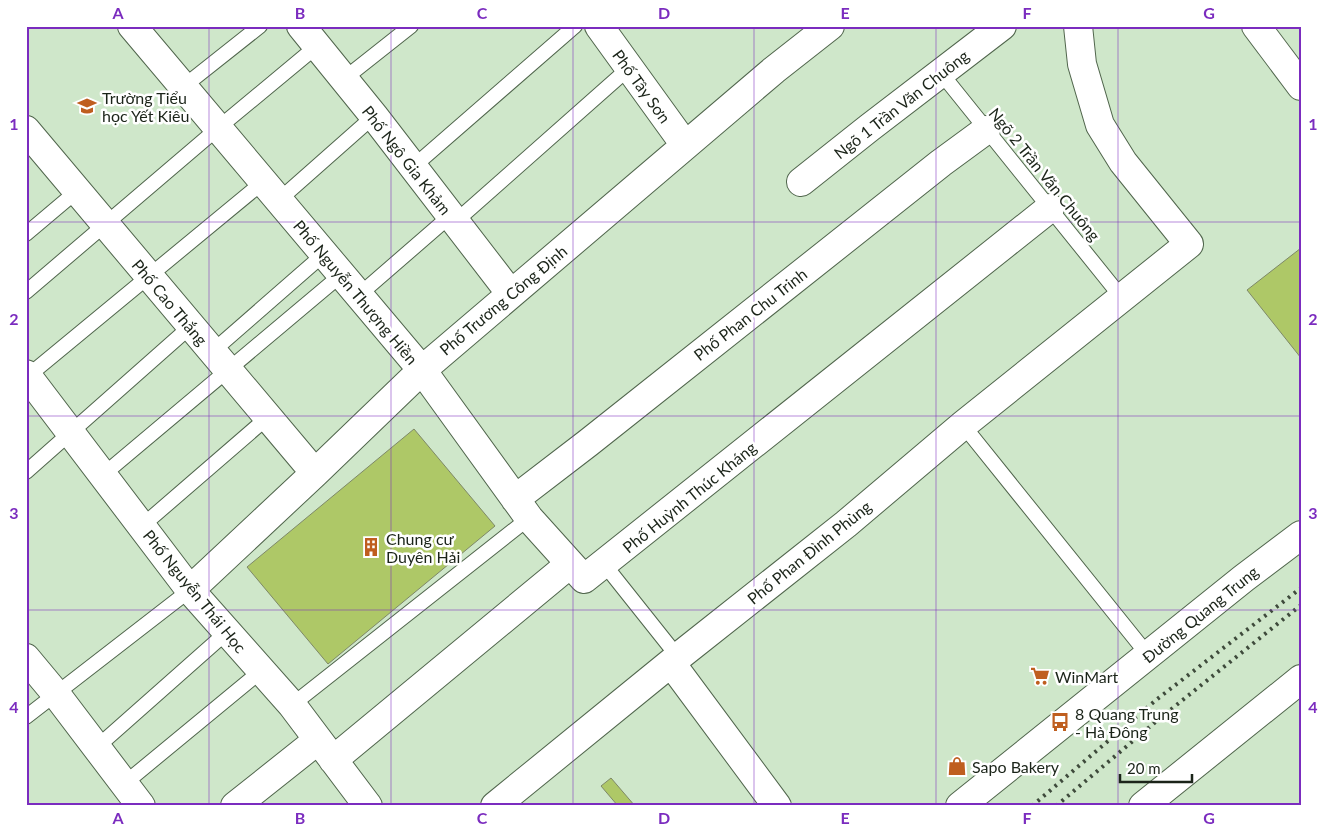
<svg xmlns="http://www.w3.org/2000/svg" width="1327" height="832" font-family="Lato,sans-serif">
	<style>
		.building { fill: #aec867; stroke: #7e8868 }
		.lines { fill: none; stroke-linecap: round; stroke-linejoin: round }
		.service-casing { stroke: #50654c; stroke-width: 16 }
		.minor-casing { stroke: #50654c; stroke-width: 30 }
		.primary-casing { stroke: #50654c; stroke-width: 30 }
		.trunk-casing { stroke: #50654c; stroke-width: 30 }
		.service { stroke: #fff; stroke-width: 14 }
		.minor { stroke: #fff; stroke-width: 28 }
		.primary { stroke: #fff; stroke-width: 28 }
		.trunk { stroke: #fff; stroke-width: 28 }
		.rail { stroke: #3e4a3b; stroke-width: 4; stroke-dasharray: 2.5 5; stroke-linecap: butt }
		.grid { fill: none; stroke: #7b2cbf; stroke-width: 1; stroke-opacity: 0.55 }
		.labels { text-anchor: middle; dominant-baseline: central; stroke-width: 5; stroke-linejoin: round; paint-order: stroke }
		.street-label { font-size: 16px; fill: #1b2419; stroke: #fff }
		.poi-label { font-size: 16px; fill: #1b2419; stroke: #fff; text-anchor: start }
		.neatline { fill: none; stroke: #7b2cbf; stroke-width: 2 }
		.grid-label { font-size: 16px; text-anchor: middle; font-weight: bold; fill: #7b2cbf }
	</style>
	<rect width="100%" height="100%" fill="#cfe7ca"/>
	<path class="building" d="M1301 248V358L1247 290Z
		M414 429 495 526 328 664 247 567Z
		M611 778 635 806H618L601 786Z"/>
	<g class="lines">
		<g class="service-casing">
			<path id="service" d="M941 73 1122 298
				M344 79 411 26
				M183 87 260 26
				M413 167 575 26
				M279 200 374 116
				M455 222 629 68
				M26 234 77 191
				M26 292 217 129 317 46
				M359 295 450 216
				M213 351 324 254
				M28 376 263 182
				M963 425 1148 655
				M26 472 191 326
				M103 475 341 275
				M142 526 268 417
				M604 564 678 657
				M292 705 529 518
				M26 717 190 590
				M96 748 227 632
				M124 784 261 671"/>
		</g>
		<g class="minor-casing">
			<path id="minor" d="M132 26 422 370 529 518 584 579 1050 208
				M301 26 374 116 511 294
				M599 26 685 145
				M26 130 315 473
				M801 182 869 128 1002 26
				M26 374 190 590 292 705 368 806
				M515 499 588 443 941 163 986 130
				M190 590 315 473 422 370 774 70 830 26
				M26 658 56 694 141 806
				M671 663 777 806
				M333 760 570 564
				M235 806 318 740
				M495 806 678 657 846 524 963 425 1189 244 1123 162 1100 125 1082 64 1078 26"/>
		</g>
		<g class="primary-casing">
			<path id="primary" d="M1256 26 1301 86"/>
		</g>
		<g class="trunk-casing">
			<path id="trunk" d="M960 806 1244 578 1301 535
				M1143 806 1301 679"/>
		</g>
		<use href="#service" class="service"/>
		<use href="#minor" class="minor"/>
		<use href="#primary" class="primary"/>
		<use href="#trunk" class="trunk"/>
		<path class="rail" d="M1032 806 1156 700 1301 588
			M1056 806 1159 719 1301 605"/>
	</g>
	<path class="grid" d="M209 26V806M391 26V806M573 26V806M754 26V806M936 26V806M1118 26V806M26 222H1301M26 416H1301M26 610H1301"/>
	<defs>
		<g id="school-bare" transform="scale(1.5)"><path d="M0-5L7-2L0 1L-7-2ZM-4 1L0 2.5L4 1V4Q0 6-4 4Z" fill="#bf5e1f" stroke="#fff" stroke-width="2.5" paint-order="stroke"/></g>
		<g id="building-bare" transform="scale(1.5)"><path d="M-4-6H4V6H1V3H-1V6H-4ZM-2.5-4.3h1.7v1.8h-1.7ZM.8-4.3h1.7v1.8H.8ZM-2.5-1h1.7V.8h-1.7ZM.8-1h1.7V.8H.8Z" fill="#bf5e1f" stroke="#fff" stroke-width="2.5" paint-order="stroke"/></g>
		<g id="supermarket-bare" transform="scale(1.5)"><path d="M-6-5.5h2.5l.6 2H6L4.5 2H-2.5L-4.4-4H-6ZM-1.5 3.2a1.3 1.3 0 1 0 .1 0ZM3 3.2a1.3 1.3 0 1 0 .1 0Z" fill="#bf5e1f" stroke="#fff" stroke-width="2.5" paint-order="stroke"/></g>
		<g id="bus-bare" transform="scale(1.5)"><path d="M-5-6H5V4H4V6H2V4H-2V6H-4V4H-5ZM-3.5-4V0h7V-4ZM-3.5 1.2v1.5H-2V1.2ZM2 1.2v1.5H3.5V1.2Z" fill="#bf5e1f" stroke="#fff" stroke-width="2.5" paint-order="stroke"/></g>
		<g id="shop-bare" transform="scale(1.5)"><path d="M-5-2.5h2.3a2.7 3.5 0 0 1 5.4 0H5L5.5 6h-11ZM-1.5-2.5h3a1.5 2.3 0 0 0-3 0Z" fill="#bf5e1f" stroke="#fff" stroke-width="2.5" paint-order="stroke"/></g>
	</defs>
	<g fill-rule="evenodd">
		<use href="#school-bare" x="87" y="106"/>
		<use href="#building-bare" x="371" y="547"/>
		<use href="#supermarket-bare" x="1040" y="676"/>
		<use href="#bus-bare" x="1060" y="722"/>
		<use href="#shop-bare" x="957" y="766"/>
	</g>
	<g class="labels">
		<g class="street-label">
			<text transform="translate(642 86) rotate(54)">Phố Tây Sơn</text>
			<text transform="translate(901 104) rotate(-38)">Ngõ 1 Trần Văn Chuông</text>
			<text transform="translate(407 160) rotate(52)">Phố Ngô Gia Khảm</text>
			<text transform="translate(1045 174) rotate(51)">Ngõ 2 Trần Văn Chuông</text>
			<text transform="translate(356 292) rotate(50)">Phố Nguyễn Thượng Hiền</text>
			<text transform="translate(503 300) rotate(-40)">Phố Trương Công Định</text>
			<text transform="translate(170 302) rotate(50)">Phố Cao Thắng</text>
			<text transform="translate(750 314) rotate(-38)">Phố Phan Chu Trinh</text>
			<text transform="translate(689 497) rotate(-39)">Phố Huỳnh Thúc Kháng</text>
			<text transform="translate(809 552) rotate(-39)">Phố Phan Đình Phùng</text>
			<text transform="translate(195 591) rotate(51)">Phố Nguyễn Thái Học</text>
			<text transform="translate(1200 614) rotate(-39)">Đường Quang Trung</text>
		</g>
		<g class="poi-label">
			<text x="102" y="97">Trường Tiểu<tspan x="102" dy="18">học Yết Kiêu</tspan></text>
			<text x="386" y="538">Chung cư<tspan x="386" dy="18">Duyên Hải</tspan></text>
			<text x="1055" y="676">WinMart</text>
			<text x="1075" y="713">8 Quang Trung<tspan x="1075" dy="18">- Hà Đông</tspan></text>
			<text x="972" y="766">Sapo Bakery</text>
		</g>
	</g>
	<rect width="1327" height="832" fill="none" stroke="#ffffff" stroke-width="55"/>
	<path d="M1120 774v8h72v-8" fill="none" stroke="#1b2419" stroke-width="2.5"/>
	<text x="1127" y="774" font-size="15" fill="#1b2419" stroke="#ffffff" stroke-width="4" paint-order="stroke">20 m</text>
	<rect x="28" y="28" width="1272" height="776" class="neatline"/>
	<g class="grid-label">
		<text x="118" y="19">A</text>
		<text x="300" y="19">B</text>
		<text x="482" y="19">C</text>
		<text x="664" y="19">D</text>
		<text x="845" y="19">E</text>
		<text x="1027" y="19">F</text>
		<text x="1209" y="19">G</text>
		<text x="14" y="130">1</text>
		<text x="1313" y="130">1</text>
		<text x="14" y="325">2</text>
		<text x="1313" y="325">2</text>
		<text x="14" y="519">3</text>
		<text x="1313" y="519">3</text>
		<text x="14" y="713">4</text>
		<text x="1313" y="713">4</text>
		<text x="118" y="824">A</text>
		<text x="300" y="824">B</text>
		<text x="482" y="824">C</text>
		<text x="664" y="824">D</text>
		<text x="845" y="824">E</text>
		<text x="1027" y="824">F</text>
		<text x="1209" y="824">G</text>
	</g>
</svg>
